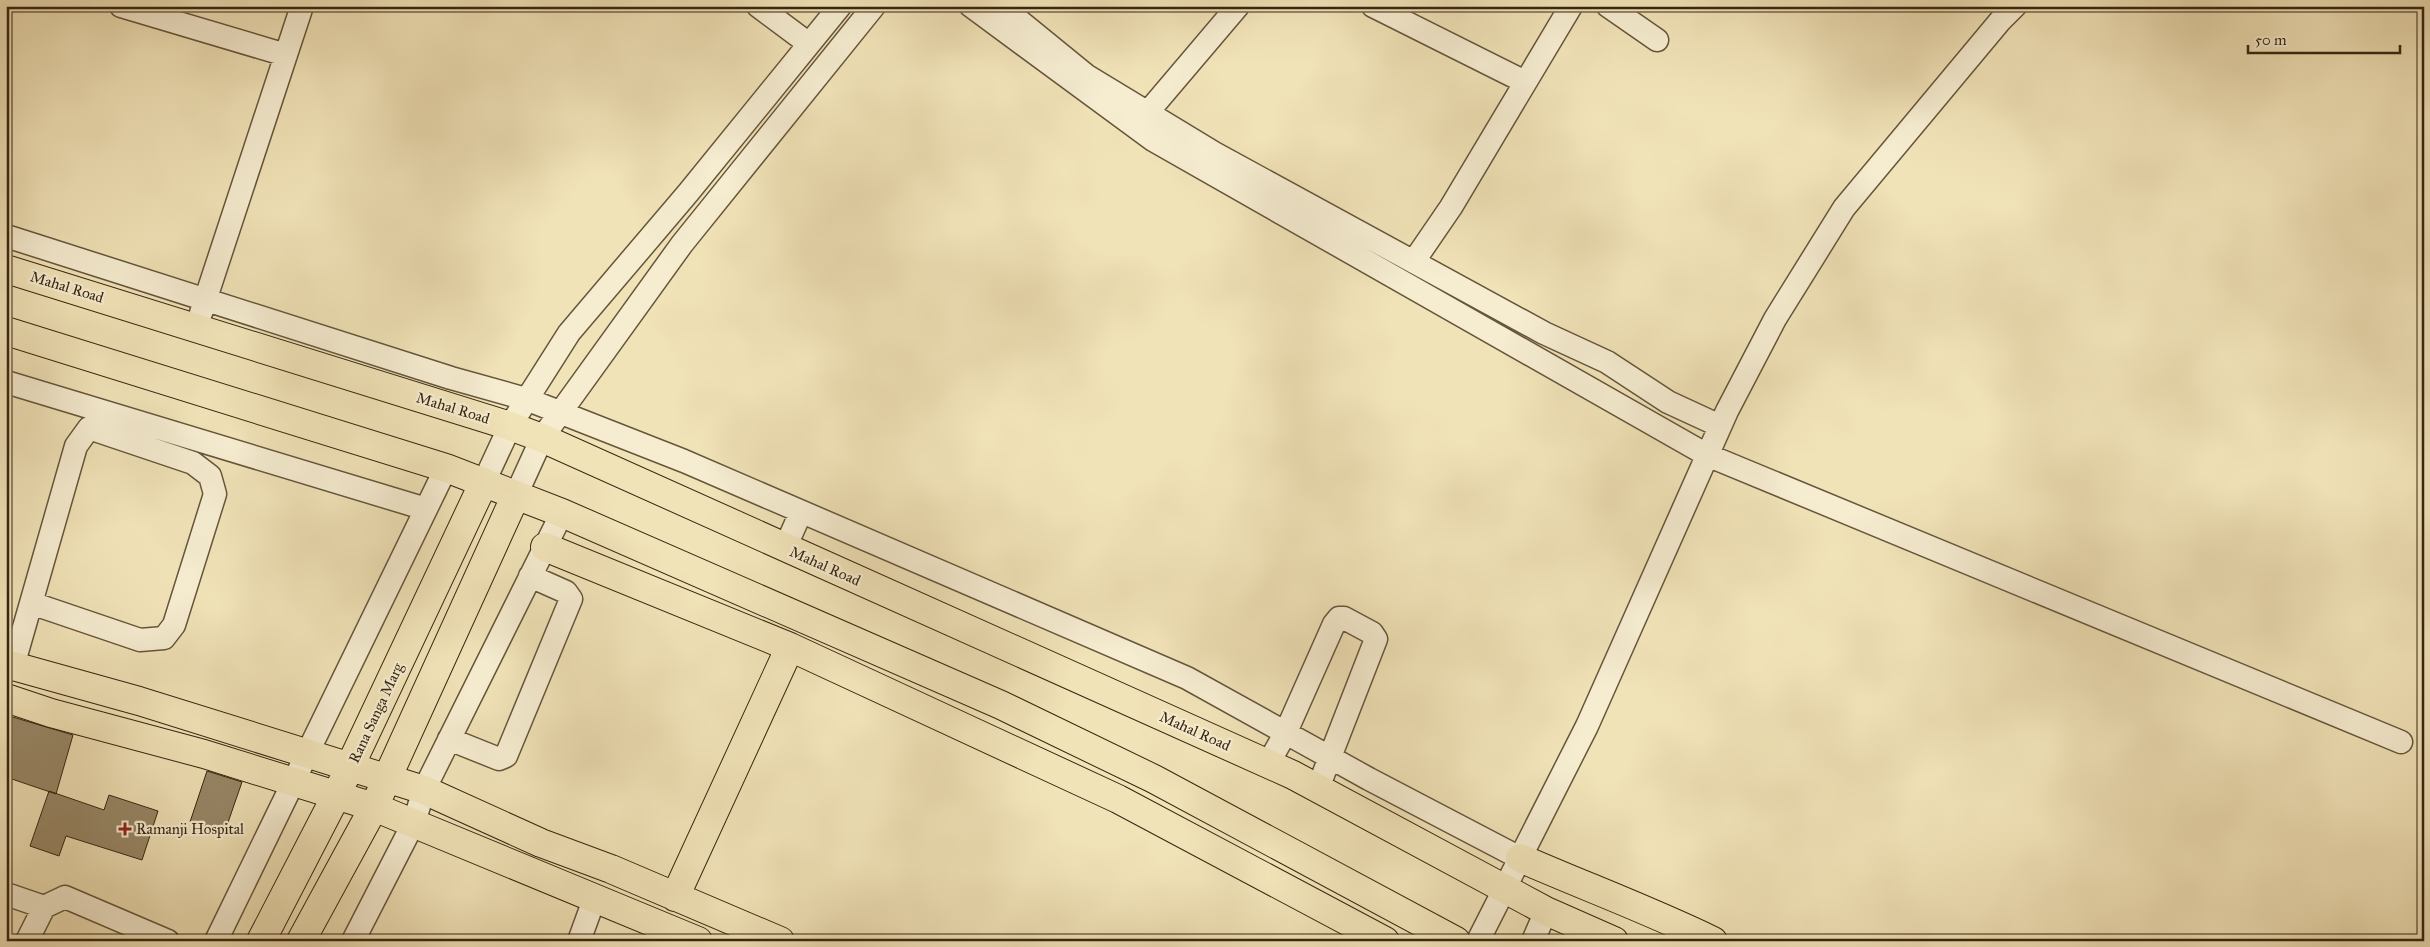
<svg xmlns="http://www.w3.org/2000/svg" width="2430" height="947" font-family="'IM FELL Great Primer',serif">
	<style>
		.building { fill: #988868; stroke: #372611 }
		.lines { fill: none; stroke-linecap: round; stroke-linejoin: round }
		.minor-casing { stroke: #66553b; stroke-width: 25 }
		.major-casing { stroke: #372611; stroke-width: 30 }
		.minor { stroke: #f6edd1; stroke-width: 22 }
		.major { stroke: #f1e3b8; stroke-width: 28 }
		.poi-dot { fill: #8f2418; stroke: #f6edd1; stroke-width: 2 }
		.labels { text-anchor: middle; dominant-baseline: central; stroke-width: 4.5; stroke-linejoin: round; paint-order: stroke }
		.street-label { font-size: 15px; fill: #372611; stroke: #f6edd1 }
		.poi-label { font-size: 15px; fill: #372611; stroke: #f6edd1; text-anchor: start }
	</style>
	<rect width="100%" height="100%" fill="#f1e3b8"/>
	<filter id="stains"><feTurbulence type="fractalNoise" baseFrequency=".004" numOctaves="4"/><feColorMatrix values="0 0 0 0 .2 0 0 0 0 .09 0 0 0 0 .02 0 0 0 .5 -.17"/></filter>
	<radialGradient id="worn" r=".72"><stop offset=".6" stop-color="#630" stop-opacity="0"/><stop offset="1" stop-color="#630" stop-opacity=".3"/></radialGradient>
	<path class="building" d="M6 715 73 735 56 794 6 777Z
		M207 771 242 782 224 834 190 822Z
		M49 791 104 810 109 795 158 811 142 860 66 836 59 856 30 846Z"/>
	<g class="lines">
		<g class="minor-casing">
			<path id="minor" d="M121 6 286 55
				M758 6 809 44
				M971 6 1153 140 1707 455 2401 742
				M1001 6 1087 76 1214 153 1544 333 1607 362 1668 402 1720 426
				M1373 6 1525 82
				M1608 6 1657 40
				M1148 112 1238 6
				M6 236 451 378 526 399 684 461 1187 678 1369 779 1520 858
				M1414 261 1451 207 1571 6
				M201 313 302 6
				M6 382 426 509
				M484 482 510 426 569 333 688 193 840 6
				M516 495 542 438 682 244 874 6
				M785 548 801 512
				M13 666 76 446 89 428 193 463 210 476 215 494 174 625 164 638 140 640 31 603
				M449 739 499 759 506 756 571 599 566 592 530 576
				M1268 764 1286 732 1334 624 1339 618H1344L1372 633 1376 639 1318 788
				M6 894 44 907 65 897 168 941
				M27 941 44 907
				M216 941 446 468
				M353 941 414 822 424 790 562 513
				M579 941 595 897
				M1478 941 1587 726 1727 411 1775 319 1844 208 2000 21 2015 6
				M1533 941 1546 911"/>
		</g>
		<g class="major-casing">
			<path id="major" d="M6 269 510 426 542 438 1293 775 1546 911 1614 941
				M6 331 446 468 562 513 1001 705 1154 779 1456 941
				M545 547 790 647
				M6 664 139 701 424 790 541 843 611 869 780 941
				M6 698 51 713 204 754 374 807 698 941
				M1520 858C1584 886 1649 910 1713 941
				M675 897 790 647 1118 799 1385 941
				M261 941 336 796 484 482
				M301 941 374 807 516 495"/>
		</g>
		<use href="#minor" class="minor"/>
		<use href="#major" class="major"/>
	</g>
	<path class="poi-dot" d="M122.5 821.5h5v5h5v5h-5v5h-5v-5h-5v-5h5z"/>
	<g class="labels">
		<g class="street-label">
			<text transform="translate(67 287) rotate(17)">Mahal Road</text>
			<text transform="translate(453 408) rotate(17)">Mahal Road</text>
			<text transform="translate(825 566) rotate(24)">Mahal Road</text>
			<text transform="translate(376 713) rotate(-65)">Rana Sanga Marg</text>
			<text transform="translate(1195 731) rotate(24)">Mahal Road</text>
		</g>
		<g class="poi-label">
			<text x="136" y="829">Ramanji Hospital</text>
		</g>
	</g>
	<rect width="2430" height="947" fill="none" stroke="#f1e3b8" stroke-width="25"/>
	<rect x="8" y="8" width="2415" height="932" fill="none" stroke="#372611" stroke-width="2.5"/>
	<rect x="12" y="12" width="2405" height="922" fill="none" stroke="#372611"/>
	<path d="M2248 45v8h152v-8" fill="none" stroke="#372611" stroke-width="2.5"/>
	<text x="2255" y="45" font-size="15" fill="#372611" stroke="#f6edd1" stroke-width="4" paint-order="stroke">50 m</text>
	<rect width="100%" height="100%" filter="url(#stains)"/>
	<rect width="100%" height="100%" fill="url(#worn)"/>
</svg>
